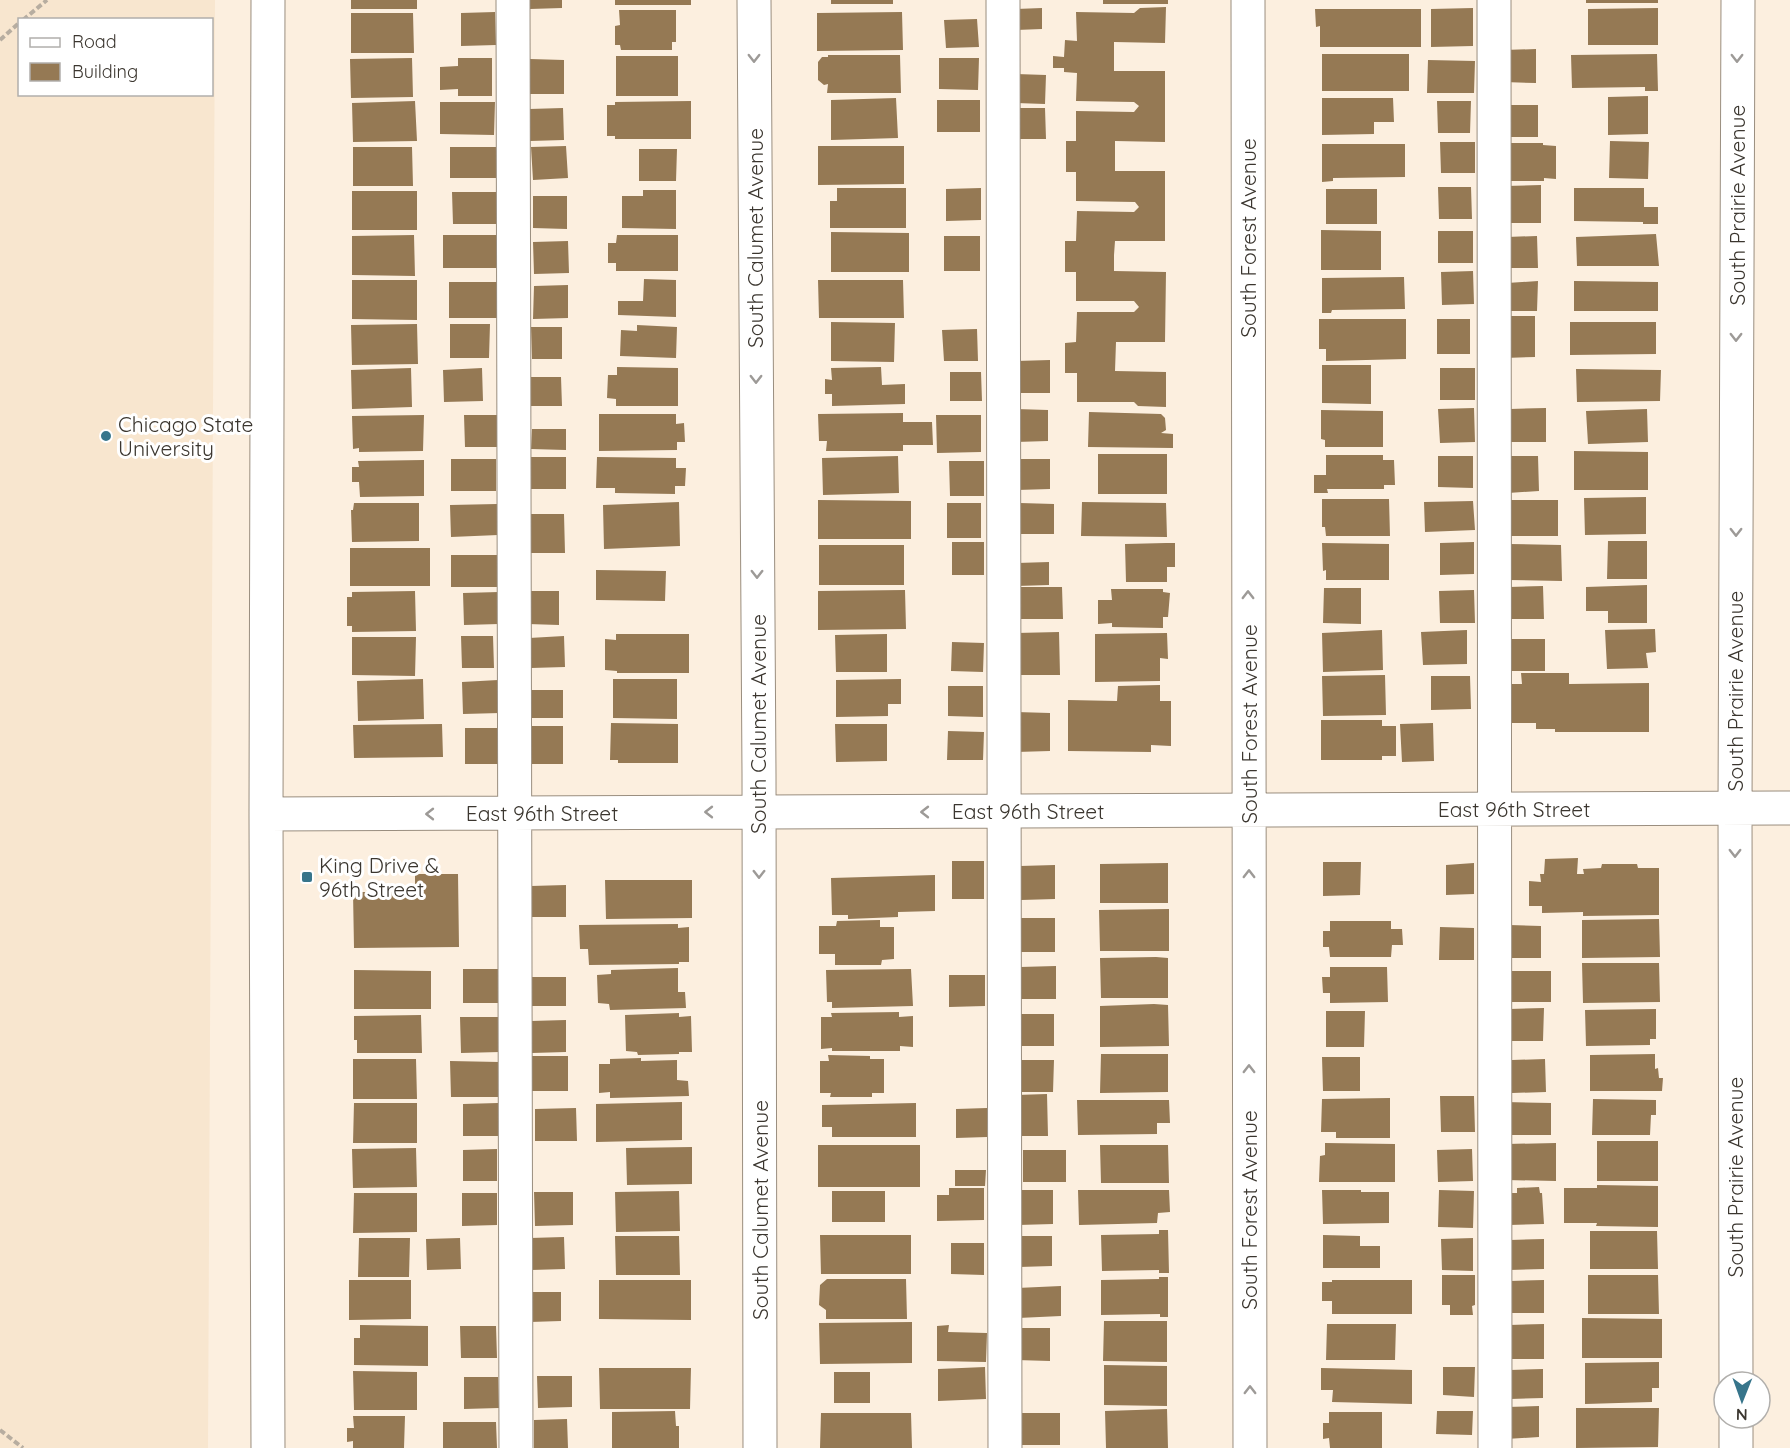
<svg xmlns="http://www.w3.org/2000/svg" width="1790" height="1448" font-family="Quicksand,sans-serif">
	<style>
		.built { fill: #f8e6cf; fill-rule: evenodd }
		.building { fill: #957954 }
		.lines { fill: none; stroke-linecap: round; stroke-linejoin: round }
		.minor-casing { stroke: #9a8e7f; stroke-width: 35 }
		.path { stroke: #b7ada0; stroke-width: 4; stroke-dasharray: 6 3; stroke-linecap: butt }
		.minor { stroke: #fff; stroke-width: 33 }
		.oneway { stroke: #9d9a97 }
		.poi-dot { fill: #37758b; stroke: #fff; stroke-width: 2 }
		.labels { text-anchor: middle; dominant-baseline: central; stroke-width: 6; stroke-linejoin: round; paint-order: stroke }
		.street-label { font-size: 21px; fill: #3b362f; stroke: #fff }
		.poi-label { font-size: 21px; fill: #3b362f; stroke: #fff; text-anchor: start }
	</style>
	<rect width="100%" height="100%" fill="#fcefdf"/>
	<path class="built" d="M0 0H215L208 1448H0ZM20 20H212V94H20Z"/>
	<path class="building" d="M351 0H417V9H351Z
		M529 0H562V8L530 9Z
		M615 0H691V5H615Z
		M831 0H893V4H831Z
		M1103 0H1168V4H1103Z
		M1586 0H1658V3H1586Z
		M1166 7 1165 43 1114 42V71H1165V142L1115 141V171H1165V241H1115L1114 255V271L1166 272 1165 342H1116L1115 371 1166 372V407L1138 406 1134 402H1077V373H1065V343L1076 342 1077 312H1134L1139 307 1134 301H1076V272H1065V241H1076L1077 211 1134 212 1139 207 1135 202 1076 201V172H1066V141H1076V111L1134 112 1139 106 1134 102 1076 101 1077 73 1064 72V68H1053V56L1064 57 1065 40 1077 41 1076 12 1134 13 1140 8Z
		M1042 8V29L1014 30 1013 9Z
		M1473 8V46L1431 47V9Z
		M1658 8V45H1588V9Z
		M1315 9H1421V47H1320V26L1316 27Z
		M619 10H676V42H672V50H621L620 45H615V26L620 25Z
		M495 12 496 45 461 46V13Z
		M902 12 903 50 817 51V13Z
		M351 13H413L414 53H351Z
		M977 19 979 47 946 48 944 20Z
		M1536 49V83L1504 82V50Z
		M1322 54H1409V91H1322Z
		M1657 54 1658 91H1645V87L1572 88 1571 55Z
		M828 55H900L901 93H827L828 84 824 85 818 80V62L822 57H828Z
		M616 56H678V96H616Z
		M412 58 413 97 351 98 350 59Z
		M458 58H492V96H458V89L440 90V67L458 66Z
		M939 58H979L978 90 939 89Z
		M530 59 564 60V94H530Z
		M1428 60 1475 61 1474 93H1427Z
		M1015 74 1046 75 1045 104 1014 103Z
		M1648 96V134L1608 135V97Z
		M896 98 898 138 831 140V100Z
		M1322 98H1393L1394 122H1374V134L1322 135Z
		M937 100H980V132H937Z
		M415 101 417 141 353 142 352 103Z
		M691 101V139H615V136H607V105H615V102Z
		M1437 101H1471L1470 133H1438Z
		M440 102H495L494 135 440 134Z
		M1505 105H1538V137H1505Z
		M563 108 564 140 530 141 529 109Z
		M1015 108H1045L1046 139H1015Z
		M1610 141 1649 142 1648 179 1609 178Z
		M1440 142H1475V173H1441Z
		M1506 143H1543V145L1556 146V179L1544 178V181H1506Z
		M1322 144H1405V177L1333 178V181L1322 182Z
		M566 146 568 178 533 180 531 147Z
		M818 146H904V184L818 185Z
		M353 147H412L413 186H353Z
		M450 147H496V178H450Z
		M639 149H677L676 181H639Z
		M1541 185V223H1505V186Z
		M1438 187H1471L1472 219H1439Z
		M837 188H906V228H830V201H837Z
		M981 188V220L946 221V189Z
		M1574 188H1644V207H1658V224H1643V222L1574 221Z
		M1326 189H1377V224H1326Z
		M643 190H676V229L622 228V196H643Z
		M352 191H417V230H352Z
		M452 192H500V224H453Z
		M533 196H567V229L533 228Z
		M1321 230 1381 231V270H1321Z
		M1438 231H1473V263H1438Z
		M831 232 909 233V272H831Z
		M1656 234 1659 266H1577L1576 237Z
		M414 235 415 276 352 275V236Z
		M443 235H497L498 268H443Z
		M617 235H678V271H616V263H608V243H616Z
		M944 236H980V271H944Z
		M1537 236 1538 268H1507V237Z
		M568 241 569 273 534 274 533 242Z
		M1473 271 1474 304 1442 305 1441 272Z
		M1404 277 1405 309 1332 310 1331 313H1322V278Z
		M644 279 676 280V317L618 315V301H643Z
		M352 280H417V320L352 319Z
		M818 280H903L904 318H819Z
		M1538 281 1537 311H1507V283Z
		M1574 281 1658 282V311H1574Z
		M449 282H497L498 318H449Z
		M568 285V318L533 319 534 286Z
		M1504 316H1535V357L1504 358Z
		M1319 319H1406V359L1326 361V349H1319Z
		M1437 319H1470V354H1437Z
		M831 322 895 323 894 362 831 361Z
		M1570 322H1656V354L1570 355Z
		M417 324 418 364 352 365 351 325Z
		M450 324H490L489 358H450Z
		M637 325 677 327 676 358 620 356 621 330 637 331Z
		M531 327H562V359H532Z
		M977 329 978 361H944L942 330Z
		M1050 360V393H1015L1016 361Z
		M1322 365H1371V404L1322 403Z
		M617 367 678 368V406H616V399L607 398 608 375H617Z
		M881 367 882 385 905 384V404L832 406V394H825V379L832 380 831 368Z
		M411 368 412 407 352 409 351 370Z
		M482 368 483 401 444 402 443 370Z
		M1440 368H1475V400H1440Z
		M1576 369 1661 370 1660 401 1577 402Z
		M950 372H981L982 401H950Z
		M528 377H561L562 406H528Z
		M1474 408 1475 442 1440 443 1438 409Z
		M1546 408V442H1510V409Z
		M1016 409 1048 410V441L1016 442Z
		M1647 409 1648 442 1588 444 1586 411Z
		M1321 410 1383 411V447H1325V440L1321 439Z
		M1089 412 1161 414 1165 418 1166 430 1161 433 1173 434V448L1088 447Z
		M903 413V422H932L933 445H903V451H826L827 441H819L818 414Z
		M599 414H676V424L684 423 685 442H677V450L599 451Z
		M424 415 423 451 359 452V448L353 449 352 416Z
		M464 415H497V447H465Z
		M936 415H981V452L937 453Z
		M532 429H566V450L531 449Z
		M1574 451 1648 452V490H1574Z
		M1098 454H1167V494H1098Z
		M1326 455H1383V460H1394L1395 485H1384V489H1327L1328 493H1314V475H1326Z
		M898 456 899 493 823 495 822 458Z
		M1438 456H1473V488L1438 487Z
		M1507 456H1538L1539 491 1508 493Z
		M531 457H566V489H531Z
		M597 457 676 458V468H686L685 486H675V494L615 493V488H596Z
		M451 459H496V491H451Z
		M1017 459H1050V489L1017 490Z
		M424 460V496L360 497 359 482H352V467H359L358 461Z
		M949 461H984V496H950Z
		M1646 497V534L1585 535 1584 498Z
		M1322 499H1389L1390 536H1326L1325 527H1322Z
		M818 500 911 501V539H818Z
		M1511 500H1558V536H1510Z
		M1473 501 1475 530 1425 532 1424 502Z
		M679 502 680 546 604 549 603 505Z
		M1082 502 1166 503 1167 537 1081 536Z
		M354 503H419V541L352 542 351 510H353Z
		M947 503H981V538H947Z
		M1020 503 1054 504V534H1020Z
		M497 504 498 535 451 537 450 505Z
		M530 514H564L565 553H531Z
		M1608 541H1647V579H1607Z
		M952 542H984V575H952Z
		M1474 542V574L1440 575V543Z
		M1166 543H1175V567H1167V582H1126L1125 544Z
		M1322 543 1389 544V580H1326V570L1323 571Z
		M1509 544 1561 545 1562 581 1508 580Z
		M819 545H904V585H819Z
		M350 548H430V586H350Z
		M451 555H498V587H451Z
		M1049 562V585L1017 586V563Z
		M596 570 666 571 665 601 596 600Z
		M1647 585V623H1608V611H1586V587Z
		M1543 586 1544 619H1509V587Z
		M1018 587H1062L1063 619H1018Z
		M1324 588H1361V624L1323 623Z
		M1111 589H1163V592L1170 593 1168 617H1163V628L1112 627V623L1098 624V600H1112Z
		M905 590 906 629 818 630V591Z
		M1474 590 1475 623H1440L1439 591Z
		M415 591 416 631 352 632V626H347V597H352V592Z
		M528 591H559V625L528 624Z
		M499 592V624L464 625 463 593Z
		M1655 629 1656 652 1646 653 1648 668 1607 669 1605 630Z
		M1382 630 1383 670 1323 672 1322 633Z
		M1467 630V664L1423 665 1421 632Z
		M1059 632 1060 675H1016L1015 633Z
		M1167 633 1168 659 1160 658V681L1095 682V634Z
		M616 634H689V673H617V671L605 670V639L616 640Z
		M887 634V672H836L835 635Z
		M461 636H493L494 668H462Z
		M564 636 565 667 531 668 529 638Z
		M352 637H416L415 676 352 675Z
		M1511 639H1545V671H1511Z
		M952 642 984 643 983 672 951 671Z
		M1521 673H1569V684L1649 683V732H1555V729H1536V723H1508L1507 684H1522Z
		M1385 675 1386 715 1323 716 1322 676Z
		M1431 676H1470L1471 709 1431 710Z
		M423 679 424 719 358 721 357 681Z
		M613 679H677V719L613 718Z
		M901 679V704H888V716L836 717V680Z
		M498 680 500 713 463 714 462 682Z
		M1160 685V701H1171V746L1151 745V752L1068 751V700L1117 701 1118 686Z
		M948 686H983V717L948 716Z
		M531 690H563V718H531Z
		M1014 712 1050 713V751L1014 752Z
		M1321 720H1382V726H1396V756H1382V760H1321Z
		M611 723 678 724V763H618V760H610Z
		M1433 723 1434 761 1402 762 1400 724Z
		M442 724 443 757 354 758 353 725Z
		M835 724H887V761L836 762Z
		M530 726H563V764H530Z
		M465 728H498L499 764H465Z
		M948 731 984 732 983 760H947Z
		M1578 858 1577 874H1584L1583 869 1601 868 1602 864H1637L1638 868H1659V915L1583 916V912L1542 913V906H1529V881L1541 882 1540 874H1544L1545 859Z
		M952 861H984V899H952Z
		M1323 862H1361L1360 895 1323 896Z
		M1168 863V903H1100V864Z
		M1474 863V894L1446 895V865Z
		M1055 865V899L1021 900 1020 866Z
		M415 874H458L459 947 354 948 353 892H415Z
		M935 875V911L898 912V917L848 919V915H832L831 878Z
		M605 880H692V918L606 919Z
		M566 885V917H532L531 886Z
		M1169 909V951H1100L1099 910Z
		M1020 918H1055V952H1019Z
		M1659 919 1660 957 1582 958V920Z
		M880 920V927H894V959L882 960 881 965H835V954H819V926H836L837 921Z
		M1330 921H1391V929H1402L1403 945H1392L1391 957H1330L1329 947H1323V931H1330Z
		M678 924V928L689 927V962H679V964L589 965 588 949H580L579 925Z
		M1509 925 1541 926V958H1508Z
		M1440 927 1474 928V960H1439Z
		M1156 957 1168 958V998H1101L1100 958Z
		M1582 963H1659L1660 1002 1583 1003Z
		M1056 966V999H1021L1020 967Z
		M1330 967H1387L1388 1002 1330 1003V993H1323L1322 977H1330Z
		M678 968V992H685L686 1008 610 1010 609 1004 598 1003 597 975 611 974V970Z
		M463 969H500V1003H463Z
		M911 969 913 1006 832 1008V1002H827L826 970Z
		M354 970 431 971V1009H354Z
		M1509 971H1551V1002H1509Z
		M949 975H985V1006L949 1007Z
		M530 977H566V1006H531Z
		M1154 1004 1168 1005 1169 1046 1100 1047V1006Z
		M1544 1008 1543 1041H1509V1009Z
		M1656 1009V1039H1650V1045L1586 1046 1585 1010Z
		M1326 1011H1365L1364 1047H1326Z
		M899 1012V1017L913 1016V1047L900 1046V1051H832V1048L821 1049V1017H832L831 1013Z
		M679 1013V1017L691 1016 692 1052H679V1054L638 1055 637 1052 626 1051 625 1015Z
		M1020 1014H1054V1046H1020Z
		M421 1015 422 1053H357V1040H354V1016Z
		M460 1017H499L500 1052 461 1053Z
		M566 1020V1052L532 1053 531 1021Z
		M1101 1054H1168V1092L1100 1093Z
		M1655 1054V1069L1658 1068 1659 1078H1663L1662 1091H1590V1055Z
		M828 1055 870 1056V1059H884V1093H872V1097H830L831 1093H820V1061H829Z
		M532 1056H568V1091H531Z
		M1322 1057H1360V1091H1323Z
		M641 1058V1061L677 1060V1080L688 1081 689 1096 610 1098V1092L599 1093V1064H610V1059Z
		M353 1059H416L417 1099H353Z
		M1545 1059 1546 1092 1512 1093V1060Z
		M1020 1060H1054L1053 1092H1020Z
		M450 1061 499 1062 498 1097H451Z
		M1047 1094 1048 1136H1015V1095Z
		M1440 1096H1474L1475 1132H1441Z
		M1390 1098V1138H1336V1132H1321L1322 1099Z
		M1593 1099 1656 1100V1115H1651L1650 1135H1592Z
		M1077 1100H1169L1170 1123H1157V1134L1078 1135Z
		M682 1102V1140L596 1142V1104Z
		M1505 1102 1551 1103V1135H1505Z
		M354 1103H417V1143H353Z
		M498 1103V1136H463V1104Z
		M916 1103V1137H832V1127H822V1105Z
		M576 1108 577 1141H535V1109Z
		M987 1108V1137L956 1138V1109Z
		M1597 1141H1658V1181H1597Z
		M1325 1143 1395 1144V1182H1319L1320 1156 1325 1155Z
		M1556 1143V1181L1507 1180V1144Z
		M818 1145H920V1187H818Z
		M1100 1145H1168L1169 1183H1101Z
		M692 1147V1184L627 1185 626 1148Z
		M416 1148 417 1187 353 1188 352 1149Z
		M497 1149V1181H463V1150Z
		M1472 1149 1473 1181 1438 1182 1437 1150Z
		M1023 1150H1066V1182H1023Z
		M955 1170H986L985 1186H955Z
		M1597 1185 1658 1186V1227L1596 1226 1597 1223H1564V1188H1597Z
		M1539 1187 1540 1193H1542L1544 1224 1509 1225 1507 1193H1517V1188Z
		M949 1188H984V1220L937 1221V1195H949Z
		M1018 1190H1053V1224L1018 1225Z
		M1078 1190H1169L1170 1212 1158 1213 1157 1223 1079 1225Z
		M1322 1190H1361V1192H1389V1223L1323 1224Z
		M1439 1190 1474 1191 1473 1228 1438 1227Z
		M679 1191 680 1231 616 1232 615 1192Z
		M832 1191H885V1222H832Z
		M534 1192H573V1225L535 1226Z
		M354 1193H417V1232L353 1233Z
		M462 1193H497V1225L462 1226Z
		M1159 1230H1168L1169 1273H1159V1270L1102 1271 1101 1235 1159 1234Z
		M1590 1231H1657L1658 1269H1590Z
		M820 1235H911V1274H821Z
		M1323 1235 1360 1236V1246H1380V1268H1323Z
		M615 1236H679L680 1275H616Z
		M1018 1236H1052V1266L1019 1267Z
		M564 1237 565 1269 531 1270 530 1238Z
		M359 1238H410L409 1277H358Z
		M460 1238 461 1269 427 1270 426 1239Z
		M1473 1238V1271L1442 1270 1441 1239Z
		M1544 1239V1269L1509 1270 1510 1240Z
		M951 1243H984V1275L951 1274Z
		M1442 1275H1475V1305L1472 1306 1473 1315H1450V1305H1442Z
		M1588 1275H1658L1659 1314H1588Z
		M1159 1277H1168V1317H1160V1314L1101 1315V1280L1159 1279Z
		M827 1279H906L907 1319H826V1310L819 1305 820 1285Z
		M349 1280H411V1319L349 1320Z
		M599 1280H691V1320L599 1319Z
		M1332 1280H1412V1314H1332V1301H1322V1282H1332Z
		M1544 1280V1313H1510V1281Z
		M1061 1286V1316L1018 1318 1017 1288Z
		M530 1292H561V1321L530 1322Z
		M1582 1318 1662 1319V1358H1582Z
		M1104 1321H1167V1362L1103 1361Z
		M912 1322V1363L820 1364 819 1323Z
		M1327 1324H1396L1395 1360H1326Z
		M1544 1324V1359H1509V1325Z
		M360 1325 428 1326V1366L354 1365V1338H360Z
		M949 1325 948 1332 987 1333 986 1362 937 1361V1326Z
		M460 1326H496L497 1358H461Z
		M1016 1328H1050V1361L1016 1360Z
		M1659 1362V1388H1652V1402L1585 1404V1363Z
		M1104 1365 1167 1366V1406L1104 1405Z
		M985 1367 986 1399 938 1401V1369Z
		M1443 1367H1475L1474 1397 1443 1395Z
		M599 1368H691L690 1409H600Z
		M1321 1368 1412 1370V1404L1332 1402 1333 1390H1321Z
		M1543 1369V1398L1510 1399V1370Z
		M353 1371 417 1372V1410H354Z
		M834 1372H870V1403H834Z
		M537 1376H572V1407L538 1408Z
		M464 1377H498L499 1408 464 1409Z
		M1539 1406V1437L1506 1439V1407Z
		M1576 1408H1659L1658 1447 1576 1448Z
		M1167 1409 1168 1448H1106L1105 1411Z
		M675 1411 676 1426H679V1448H612V1412Z
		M1437 1411H1473L1472 1435 1436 1434Z
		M1329 1412H1382V1448H1330L1329 1438 1323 1439V1423H1329Z
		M821 1413H911L912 1448H820Z
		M1018 1413H1060V1445H1018Z
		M353 1416H405L404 1448H353V1441L347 1442V1428H354Z
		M567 1419 568 1448H534V1420Z
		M443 1422H496L497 1448H443Z"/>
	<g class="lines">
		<g class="minor-casing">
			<path id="minor" d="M513 0 516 1448
				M754 0 759 774 760 1448
				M1003 0 1005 1448
				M1248 0 1250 1448
				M1494 0 1495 1448
				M266 814 1790 808
				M1736 1382 1735 808 1738 0
				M1736 1418V1448
				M268 1448 266 814 268 0"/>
		</g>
		<path class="path" d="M23 20 47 0
			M0 40 20 22
			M0 1430 23 1448"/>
		<use href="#minor" class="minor"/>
	</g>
	<defs><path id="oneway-chevron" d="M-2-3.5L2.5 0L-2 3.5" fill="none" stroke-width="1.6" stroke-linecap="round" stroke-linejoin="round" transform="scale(1.5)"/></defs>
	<g class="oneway">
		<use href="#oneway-chevron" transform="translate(754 58) rotate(90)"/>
		<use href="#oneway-chevron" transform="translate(1737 58) rotate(90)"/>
		<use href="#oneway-chevron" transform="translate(1736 337) rotate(90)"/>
		<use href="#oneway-chevron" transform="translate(756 379) rotate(90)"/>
		<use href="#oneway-chevron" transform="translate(1736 532) rotate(90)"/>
		<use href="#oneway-chevron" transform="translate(757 574) rotate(90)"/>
		<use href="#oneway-chevron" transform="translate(1248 595) rotate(-90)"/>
		<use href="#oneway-chevron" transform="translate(709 812) rotate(180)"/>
		<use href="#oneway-chevron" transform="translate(925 812) rotate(180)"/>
		<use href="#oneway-chevron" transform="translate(430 814) rotate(180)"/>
		<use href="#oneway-chevron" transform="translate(1735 853) rotate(90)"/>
		<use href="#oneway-chevron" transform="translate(759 874) rotate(90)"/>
		<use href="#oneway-chevron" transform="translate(1249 874) rotate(-90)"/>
		<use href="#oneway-chevron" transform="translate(1249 1069) rotate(-90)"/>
		<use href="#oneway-chevron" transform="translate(1250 1390) rotate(-90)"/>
	</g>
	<g class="poi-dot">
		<circle cx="106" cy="436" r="6"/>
		<rect x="301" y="871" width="12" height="12" rx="3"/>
	</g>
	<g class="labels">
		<g class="street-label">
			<text transform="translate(1737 205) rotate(-90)">South Prairie Avenue</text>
			<text transform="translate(755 238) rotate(-90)">South Calumet Avenue</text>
			<text transform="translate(1248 238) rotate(-90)">South Forest Avenue</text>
			<text transform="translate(1735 691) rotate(-90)">South Prairie Avenue</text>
			<text transform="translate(758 724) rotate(-90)">South Calumet Avenue</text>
			<text transform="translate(1249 724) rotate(-90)">South Forest Avenue</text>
			<text x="1514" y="809">East 96th Street</text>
			<text x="1028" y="811">East 96th Street</text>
			<text x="542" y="813">East 96th Street</text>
			<text transform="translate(1735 1177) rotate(-90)">South Prairie Avenue</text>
			<text transform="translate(760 1210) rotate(-90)">South Calumet Avenue</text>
			<text transform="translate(1249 1210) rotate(-90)">South Forest Avenue</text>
		</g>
		<g class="poi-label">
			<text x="118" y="424">Chicago State<tspan x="118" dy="24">University</tspan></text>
			<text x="319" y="865">King Drive &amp;<tspan x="319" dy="24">96th Street</tspan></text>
		</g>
	</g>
	<rect x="18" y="18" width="195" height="78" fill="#ffffff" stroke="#b1afac" stroke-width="1.5"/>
	<rect x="30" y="38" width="30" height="9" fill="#ffffff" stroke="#b1afac" stroke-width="1.5"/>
	<text x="72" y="48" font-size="18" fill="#3b362f">Road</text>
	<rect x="30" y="63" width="30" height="18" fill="#957954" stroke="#b1afac" stroke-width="1.5"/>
	<text x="72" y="78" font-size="18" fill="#3b362f">Building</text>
	<g transform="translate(1742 1400) rotate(181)"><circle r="28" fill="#ffffff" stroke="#b1afac" stroke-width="1.5"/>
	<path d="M0-4.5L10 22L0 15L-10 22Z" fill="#37758b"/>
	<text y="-9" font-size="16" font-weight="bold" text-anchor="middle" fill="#3b362f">N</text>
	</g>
</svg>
